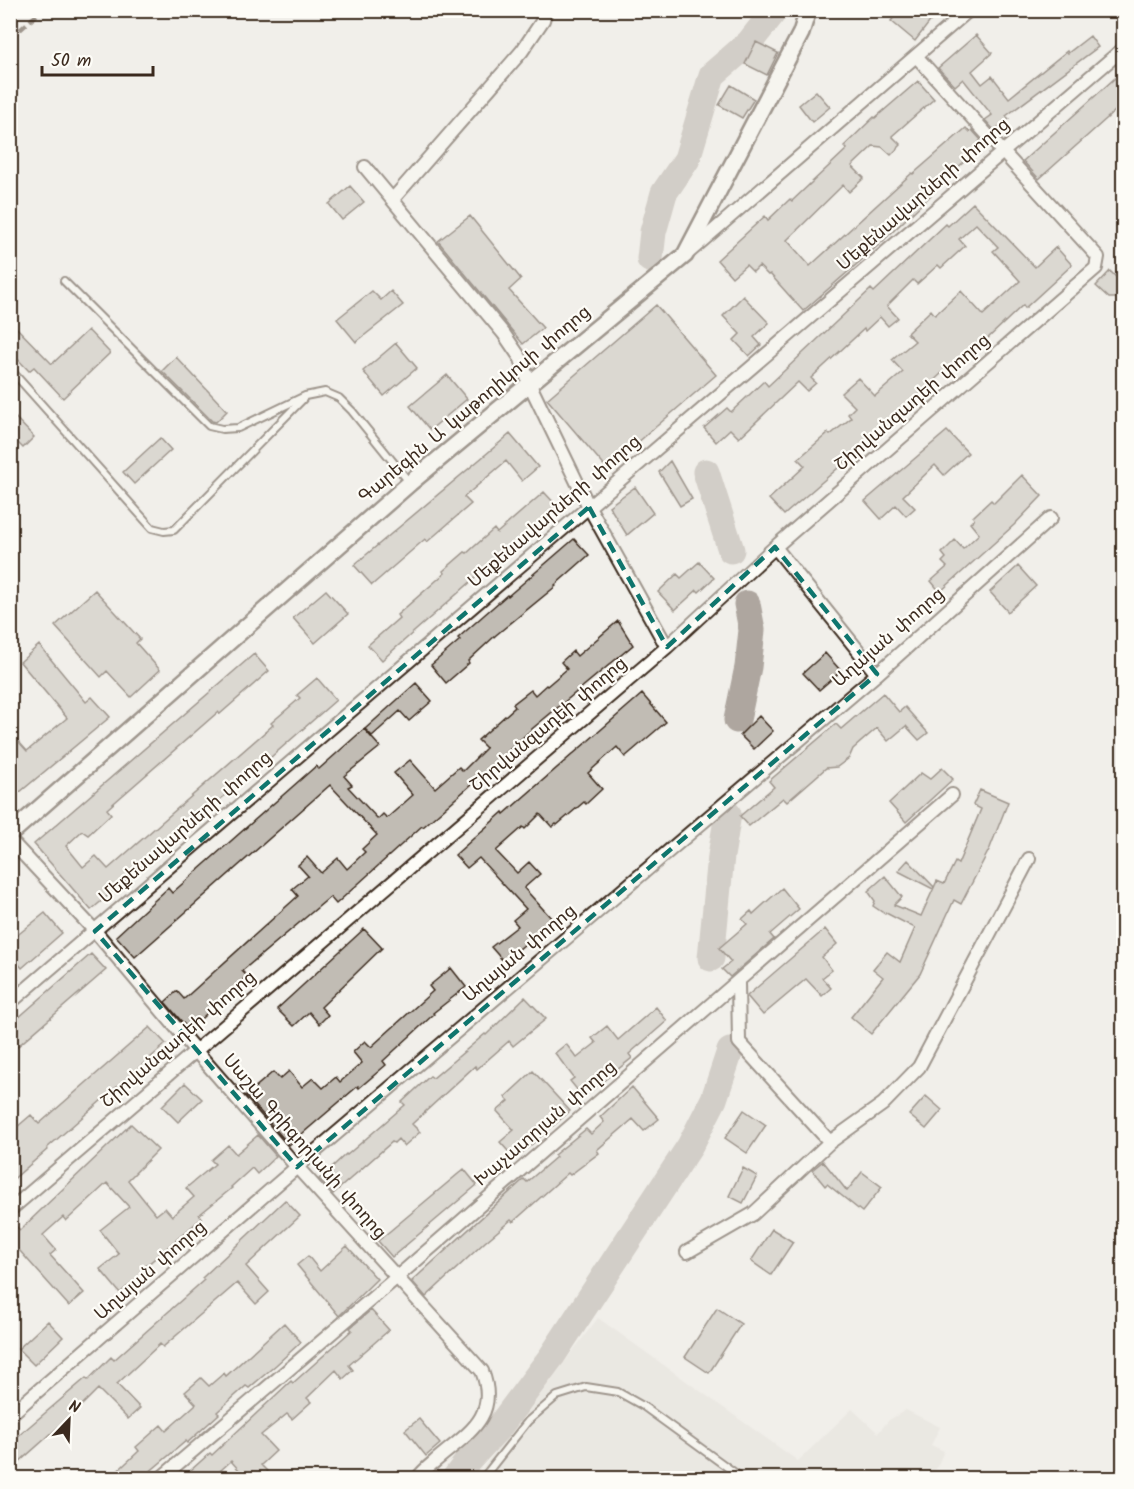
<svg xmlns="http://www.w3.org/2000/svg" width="1134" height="1489" font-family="Kalam,'Noto Sans Armenian',sans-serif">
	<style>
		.built { fill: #e3e0da }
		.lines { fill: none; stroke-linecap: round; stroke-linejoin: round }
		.river { stroke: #aea69f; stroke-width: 27 }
		.building { fill: #c1bcb4; stroke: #3b2a1e; stroke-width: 1.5 }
		.service-casing { stroke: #3b2a1e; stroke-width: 10 }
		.minor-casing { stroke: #3b2a1e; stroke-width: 16 }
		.tertiary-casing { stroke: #3b2a1e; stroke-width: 20 }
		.service { stroke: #fdfcf7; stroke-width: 6 }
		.minor { stroke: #fdfcf7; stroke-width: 12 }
		.tertiary { stroke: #fdfcf7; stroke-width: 15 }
		.rail { stroke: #3b2a1e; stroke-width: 4.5; stroke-dasharray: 9 4.5; stroke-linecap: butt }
		.marked { fill: none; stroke: #0f766e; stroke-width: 4.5; stroke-dasharray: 12 8; stroke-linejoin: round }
		.labels { text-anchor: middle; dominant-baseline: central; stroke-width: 4.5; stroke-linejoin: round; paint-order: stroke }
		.street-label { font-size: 18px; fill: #3b2a1e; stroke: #fdfcf7 }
	</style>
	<rect width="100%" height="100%" fill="#f1efea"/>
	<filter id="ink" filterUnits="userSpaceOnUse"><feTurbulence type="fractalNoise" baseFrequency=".0167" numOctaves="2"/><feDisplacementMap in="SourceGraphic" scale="12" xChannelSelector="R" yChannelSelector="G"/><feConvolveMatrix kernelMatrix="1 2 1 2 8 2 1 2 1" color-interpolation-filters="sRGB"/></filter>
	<g filter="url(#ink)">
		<path class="built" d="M598 1318 798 1461 852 1409 878 1433 889 1420 906 1410 940 1427 931 1445 944 1451 932 1478H475Z"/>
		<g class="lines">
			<path class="river" d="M650 259 653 232 664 193 687 159 712 75 749 43 775 10
				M706 472 731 550
				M737 720 748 667 752 630 747 604
				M711 958 721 856 728 814
				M455 1478 467 1462 499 1427 552 1356 690 1146 714 1099 730 1051"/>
		</g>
		<path class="building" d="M900 10H939L915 41 891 21Z
			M976 35 992 53 972 71 982 84 992 76 1009 98 1067 51 1068 53 1090 36 1098 47 1006 116 1009 119 994 130 985 120 992 115 963 79 955 86 938 68Z
			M756 42 778 53 767 75 745 64Z
			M1124 70V103L1039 179 1023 161Z
			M918 81 934 99 892 136 901 145 891 155 882 147 873 146 852 166 864 178 849 192 843 185 787 240 810 266 912 173 913 174 966 128 970 132 972 130 981 140 979 142 982 146 929 193 931 195 881 243 803 311 770 274 768 275 759 266 753 272 746 265 732 277 717 260 765 216 768 220 790 199 792 201 847 149 844 146 874 117 875 118Z
			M731 85 754 99 742 118 719 105Z
			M816 91 830 107 812 122 799 105Z
			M350 186 364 202 342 220 329 204Z
			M973 203 1035 267 1056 247 1072 265 1025 308 1023 305 947 377 943 372 868 442 784 515 769 499 805 466 798 459 828 433 830 435 851 418 848 414 855 407 841 393 858 378 875 396 903 372 892 360 915 341 907 333 931 310 935 315 961 291 983 315 1020 281 993 251 998 247 976 224 959 239 965 246 941 268 938 265 917 284 913 280 887 306 898 318 888 326 880 317 865 331 864 329 811 378 816 383 807 391 798 382 739 438 730 429 716 442 704 428 727 408 731 412 764 381 768 386 871 289 874 292 946 224 948 226Z
			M470 216 521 279 509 290 543 328 523 344 438 241Z
			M1110 271 1117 278 1124 289V294L1117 298H1109L1096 286Z
			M372 291 381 300 391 291 403 305 356 342 337 319Z
			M743 296 769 323 754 337 761 345 749 356 734 340 740 334 723 316Z
			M656 305 716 375 607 469 547 399Z
			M10 321 52 364 88 330 110 353 63 398 34 367 29 371 10 351Z
			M396 343 417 368 384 396 363 371Z
			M176 357 227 411 216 422 212 421 162 371Z
			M447 375 467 399 430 430 410 406Z
			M10 412 34 437 23 448 10 435Z
			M947 431 968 453 944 475 935 465 903 496 915 508 906 516 896 505 881 519 865 501Z
			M510 434 538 467 522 481 506 461 464 497 471 504 427 542 425 539 372 585 354 565Z
			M160 438 171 450 134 484 123 472Z
			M670 461 692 499 680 506 659 472Z
			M1022 475 1042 496 1014 525 940 592 931 581 947 567 942 562 946 558 942 553 955 540 963 549 979 534 970 523 974 519 973 517 991 500 994 503Z
			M635 487 653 513 627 535 609 506Z
			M544 492 557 506 382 660 368 645 399 618 397 615 445 573 443 571 465 552 467 553 494 529 497 533Z
			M574 539 589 555 555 585 556 586 496 635 468 661 469 663 446 683 431 665 460 640 458 638 484 615 507 595 508 596Z
			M699 562 714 578 699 592 697 590 675 610 658 592 677 574 681 578Z
			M1018 566 1036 586 1008 612 990 592Z
			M95 590 140 639 136 643 160 670 131 697 107 671 101 677 55 626Z
			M326 590 348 614 315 643 293 618Z
			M618 621 633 645 533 728 505 754 506 755 482 780 479 778 423 827 422 826 336 904 330 897 242 971 247 976 189 1030 165 1002 177 991 184 999 298 896 292 889 308 876 298 865 307 857 321 873 338 858 347 869 365 852 362 849 377 835 330 785 135 957 116 936 168 888 172 893 316 766 319 769 364 729 380 747 344 776 352 785 348 787 378 819 383 814 387 818 413 795 394 773 410 760 435 788 459 767 463 771 486 748 478 740 515 707 513 704 531 690 535 695 546 685 547 686 567 669 561 662 573 651 577 656Z
			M39 645 86 702 92 697 110 717 20 792 10 781V732L27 751 67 718 20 662Z
			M825 653 841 671 819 690 803 673Z
			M254 654 269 671 220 714 218 712 107 809 111 814 88 835 82 831 66 846 83 867 96 856 108 869 273 725 271 723 300 698 297 695 317 678 336 700 237 787 236 786 91 910 34 844Z
			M416 683 432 701 409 721 400 711 372 736 365 729Z
			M883 693 899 712 905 707 928 733 919 740 906 726 888 741 877 728 853 749 849 758 837 767 826 768 787 802 783 798 749 826 740 816 774 787 769 781 836 724 841 729Z
			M642 694 666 722 625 757 617 747 588 773 602 789 586 804 584 802 557 825 556 824 552 827 540 814 525 829 523 827 496 851 517 873 529 862 540 874 524 888 553 920 504 962 491 947 518 926 513 920 526 909 479 858 467 868 455 855 503 812 504 814Z
			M759 716 773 731 754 749 740 735Z
			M942 768 953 779 906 822 889 803 921 773 930 779Z
			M980 790 1008 802 990 848 961 904 954 900 920 974 871 1034 851 1017 883 977 873 969 887 952 900 962 915 928 886 913 885 914 873 906 875 901 868 891 885 876 902 897 894 905 921 916 937 881 944 884 955 862 958 864 981 809 973 805Z
			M908 860 934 887 933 889 898 871Z
			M782 888 799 909 770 934 774 939 730 977 722 969 731 962 719 948 747 924 742 919 751 911 753 914Z
			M45 913 62 933 22 968 10 954V941Z
			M364 929 382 948 321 1007 328 1015 319 1024 309 1012 294 1026 277 1009Z
			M825 929 837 944 822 957 832 970 822 978 831 988 822 996 806 979 763 1015 747 996Z
			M91 954 106 970 10 1053V1025Z
			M451 968 466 987 433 1013 434 1014 383 1061 386 1065 359 1088 358 1086 289 1145 246 1095 273 1072 280 1079 289 1071 302 1087 313 1078 323 1088 336 1077 340 1082 362 1063 353 1052 365 1041 371 1047 433 991 429 986Z
			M525 997 546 1019 513 1046 509 1041 477 1069 475 1066 412 1124 420 1132 404 1146 398 1139 394 1143 392 1142 333 1194 319 1179 346 1154 347 1155 405 1105 402 1102 430 1076 433 1078 485 1034 486 1035Z
			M656 1007 667 1021 629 1054 632 1058 583 1097 570 1081 574 1078 555 1053 566 1044 577 1058 596 1043 592 1038 607 1026 618 1040Z
			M150 1027 166 1044 47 1148 48 1149 10 1182V1133L31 1115 39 1124Z
			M533 1071 570 1111 515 1159 500 1142 514 1130 497 1111 509 1101 505 1097Z
			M185 1083 202 1099 178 1122 162 1106Z
			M632 1087 659 1119 644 1131 633 1119 597 1150 599 1153 570 1175 568 1173 513 1222 511 1220 485 1242 426 1297 412 1281 524 1179 527 1182 556 1157 554 1155 586 1129 591 1134 604 1122 600 1117Z
			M926 1096 942 1110 926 1129 909 1115Z
			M744 1110 766 1125 747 1153 725 1138Z
			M131 1124 158 1150 128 1180 156 1215 165 1208 172 1216 194 1197 186 1188 215 1164 211 1160 228 1145 236 1154 258 1135 276 1156 257 1174 252 1168 231 1187 232 1188 199 1215 202 1218 146 1266 148 1269 120 1293 100 1269 119 1254 100 1230 129 1207 107 1183 66 1221 63 1217 43 1235 56 1250 50 1255 84 1293 69 1306 19 1250 10 1258V1233L17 1227 20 1230Z
			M823 1161 847 1191 862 1172 882 1187 862 1212 827 1184 825 1186 812 1170Z
			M743 1168 757 1176 743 1203 729 1196Z
			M464 1169 477 1185 392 1257 378 1241Z
			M285 1200 300 1216 246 1266 269 1292 256 1304 237 1283 163 1347 160 1344 117 1384 140 1408 128 1419 98 1389 71 1416 19 1462 17 1459 10 1465V1443L86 1378 88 1380 111 1357 114 1360 204 1280 202 1278Z
			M772 1229 793 1242 771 1275 751 1261Z
			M347 1246 377 1279 339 1316 297 1265 308 1256 320 1271Z
			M717 1308 741 1324 709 1373 685 1357Z
			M371 1310 389 1330 349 1365 353 1370 343 1379 336 1370 307 1398 311 1402 292 1419 287 1414 261 1435 276 1451 261 1465 268 1472 261 1479H247L231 1461 211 1479H181L210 1453 212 1455 291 1381 293 1383 352 1330 350 1328Z
			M48 1321 63 1337 34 1365 18 1349Z
			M284 1323 301 1342 276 1365 249 1388 246 1386 217 1412 219 1414 187 1443 186 1441 141 1479H109L139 1451 136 1447 161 1425 166 1431 196 1404 185 1392 201 1378 209 1386 224 1373 226 1376Z
			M419 1419 440 1444 426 1456 405 1430Z"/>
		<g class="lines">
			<g class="service-casing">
				<path id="service" d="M64 281 209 426 222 429 238 428 305 396 325 392 339 398 352 411 410 483
					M10 369 152 528 164 531 174 530 303 399
					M483 1478 528 1421 557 1396 586 1387 618 1392 643 1406 742 1478"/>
			</g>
			<g class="minor-casing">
				<path id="minor" d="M365 167 504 334 521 359 529 383 589 507 667 647
					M393 199 522 51 543 20 546 10
					M688 253 969 10
					M775 547 877 674
					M10 840 95 931 195 1050 297 1167 482 1371C500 1418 466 1434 434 1462 428 1467 422 1472 418 1478
					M738 982 739 1042 830 1142
					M10 1003 1124 48
					M10 1210 667 647 775 547 1096 268 1098 257 917 57
					M687 1252 753 1214 830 1142 883 1104 919 1067 1029 859
					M10 1415 297 1167 877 674 1051 518
					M161 1478 396 1278 952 795"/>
			</g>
			<g class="tertiary-casing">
				<path id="tertiary" d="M10 834 410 483 685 255 801 33 808 10"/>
			</g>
			<use href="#service" class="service"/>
			<use href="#minor" class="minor"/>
			<use href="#tertiary" class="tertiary"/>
			<path class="rail" d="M10 12 12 10
				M10 39 42 10"/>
		</g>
	</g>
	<path d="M0 0H1134V1489H0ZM589 507 667 647 775 547 877 674 297 1167 95 931Z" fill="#f1efea" fill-opacity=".55" fill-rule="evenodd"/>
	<path class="marked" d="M589 507 667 647 775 547 877 674 297 1167 95 931Z"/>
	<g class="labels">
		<g class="street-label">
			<text transform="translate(924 195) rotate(-41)">Մեքենավարների փողոց</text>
			<text transform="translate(913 403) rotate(-41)">Շիրվանզադեի փողոց</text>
			<text transform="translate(475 405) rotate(-40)">Գարեգին Ա կաթողիկոսի փողոց</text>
			<text transform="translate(555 512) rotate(-41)">Մեքենավարների փողոց</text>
			<text transform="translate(889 638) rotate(-41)">Աղայան փողոց</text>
			<text transform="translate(549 725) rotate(-40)">Շիրվանզադեի փողոց</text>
			<text transform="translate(186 828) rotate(-41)">Մեքենավարների փողոց</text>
			<text transform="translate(520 954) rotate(-40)">Աղայան փողոց</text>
			<text transform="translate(179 1040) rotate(-41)">Շիրվանզադեի փողոց</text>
			<text transform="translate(546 1124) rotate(-41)">Խաչատրյան փողոց</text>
			<text transform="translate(304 1147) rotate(49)">Սաշա Գրիգորյանի փողոց</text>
			<text transform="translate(151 1271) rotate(-41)">Աղայան փողոց</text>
		</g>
	</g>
	<rect width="1134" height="1489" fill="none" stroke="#fdfcf7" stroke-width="36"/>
	<rect x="18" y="18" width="1098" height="1453" fill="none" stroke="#3b2a1e" stroke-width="2" filter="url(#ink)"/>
	<g transform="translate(69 1420) rotate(23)" stroke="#fdfcf7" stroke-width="4.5" paint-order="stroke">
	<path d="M0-4.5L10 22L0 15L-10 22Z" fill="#3b2a1e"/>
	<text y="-9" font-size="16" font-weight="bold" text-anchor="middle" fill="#3b2a1e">N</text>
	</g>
	<path d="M42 66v9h111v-9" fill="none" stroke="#3b2a1e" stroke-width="3"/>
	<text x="51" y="66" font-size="18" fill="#3b2a1e" stroke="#fdfcf7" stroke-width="4.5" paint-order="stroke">50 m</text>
</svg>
